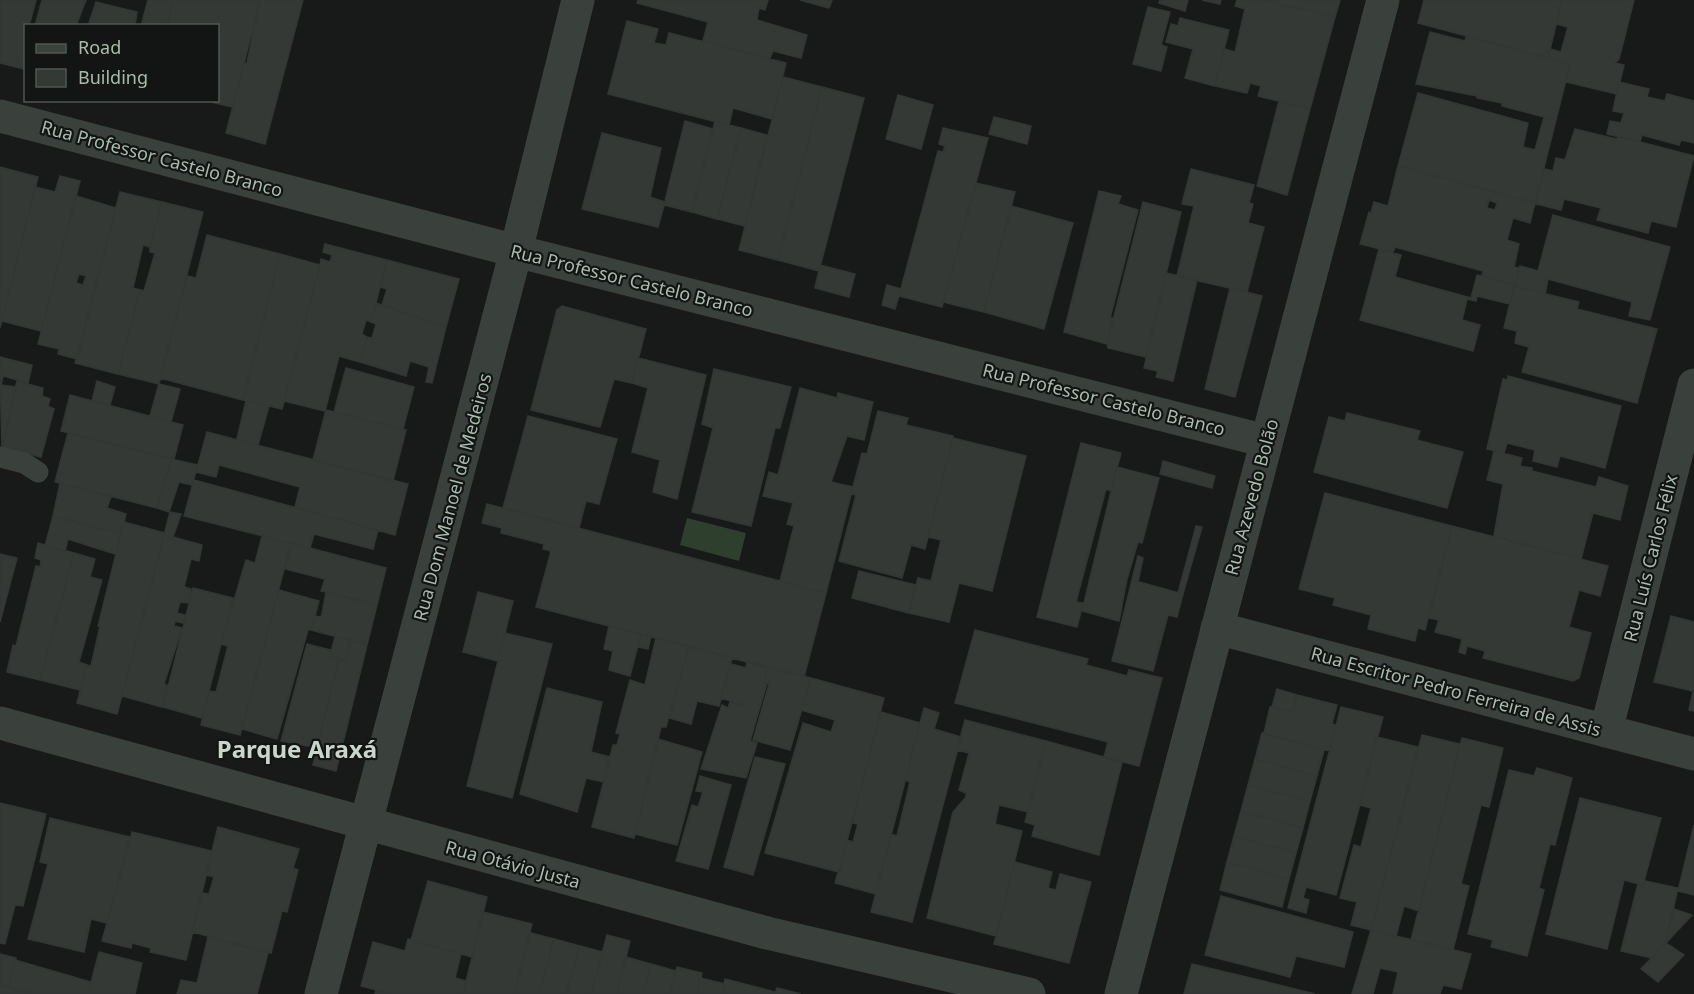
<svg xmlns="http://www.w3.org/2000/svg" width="1694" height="994" font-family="'Noto Sans',sans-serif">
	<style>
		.water { fill: #2e3f2d }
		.building { fill: #353936; stroke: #323634; stroke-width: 1.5; fill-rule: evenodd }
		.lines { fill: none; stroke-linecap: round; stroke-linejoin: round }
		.service { stroke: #3a413c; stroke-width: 21 }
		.minor { stroke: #3a413c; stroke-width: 33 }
		.tertiary { stroke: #3a413c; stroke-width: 33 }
		.labels { text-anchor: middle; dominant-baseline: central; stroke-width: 4.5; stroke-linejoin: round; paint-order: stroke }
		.street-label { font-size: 18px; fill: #a9bbac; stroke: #131514 }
		.district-label { font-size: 24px; font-weight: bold; fill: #cad6cd; stroke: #131514 }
	</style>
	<rect width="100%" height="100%" fill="#181a19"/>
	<path class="water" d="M687 518 746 533 739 561 680 545Z"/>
	<path class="building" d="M0 0H36L29 26H26L24 69 0 63Z
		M42 0H86L76 26H35Z
		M148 0H173L167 26H141Z
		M173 0H260L233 107 211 102 218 100V26H167Z
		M260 0H303L265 144 226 133 244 63H247Z
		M638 0H768L765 10 759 8 757 20 807 35 801 58 773 51 770 58 703 41 708 22 637 3Z
		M800 0H832L829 8Z
		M1160 0H1188L1185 11 1159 3Z
		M1202 0H1221L1220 4Z
		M1237 0H1264L1335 17 1310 109 1258 96 1261 86 1250 83 1247 93 1215 86 1224 49 1235 52 1245 9 1235 6Z
		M1264 0H1340L1335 17Z
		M1424 0H1562L1548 58 1418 23Z
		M1562 0H1634L1619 59 1615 63 1624 65 1617 94 1566 82 1570 64 1548 58 1550 49 1561 52 1568 27 1556 24Z
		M96 2 137 12 135 26H88Z
		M1148 7 1170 12 1161 45 1167 47 1161 71 1133 64Z
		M1180 18 1229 30 1215 86 1185 78 1193 49 1166 42 1171 24 1178 26Z
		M627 21 658 29 654 43 666 45 669 33 786 63 772 119 733 108 729 125 608 94Z
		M1430 32 1465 41 1466 36 1570 64 1556 120 1502 106V103L1477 98V96L1416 84Z
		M783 77 822 87 778 260 739 250Z
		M1619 82 1649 89 1647 97 1665 101 1667 94 1694 101V143L1681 140 1679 145 1642 135 1640 142 1607 134 1610 121 1621 123 1624 113 1613 111Z
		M822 87 864 98 819 271 778 260Z
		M1418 93 1528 123 1523 147 1535 150 1544 117 1556 120 1535 203 1398 166Z
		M898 95 933 105 921 149 886 139Z
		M1279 101 1310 109 1287 195 1257 186Z
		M994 117 1031 126 1027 144 989 134Z
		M685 121 713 129 692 212 664 205Z
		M715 121 741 128 717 219 692 212Z
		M741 128 767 135 745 226 717 219Z
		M943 128 988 138 942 307 899 296 938 151 943 152 945 146 939 144Z
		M1575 129 1616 139 1618 136 1694 156 1676 227 1651 221 1648 233 1597 220 1601 208 1564 199 1561 210 1536 204 1544 169 1553 171 1556 158 1565 160Z
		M602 133 661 148 650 197 665 202 658 227 582 209Z
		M1398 166 1535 203 1530 223 1513 218 1507 240 1519 244 1514 267 1519 268 1515 285 1482 276 1483 271 1395 247 1393 252 1360 244 1369 212 1371 213 1374 202 1388 206ZM1489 200 1497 203 1495 210 1487 208Z
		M0 167 38 177 0 328Z
		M1191 169 1254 185 1249 203 1253 204 1248 223 1264 227 1247 292 1177 276 1194 206 1182 204Z
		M60 176 80 181 41 331 2 321 35 187 55 192Z
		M976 183 1015 192 984 312 943 302Z
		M1099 191 1121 196 1118 204 1138 210 1110 318H1112L1107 344 1064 332Z
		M120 192 162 202 150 247 143 245 133 288 140 290 118 374 75 363Z
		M76 196 116 208 77 359 58 354 59 349 38 344ZM79 274 86 276 83 285 76 283Z
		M162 202 203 212 159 384 118 374 140 290 144 291 155 253 150 252V247Z
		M1143 202 1181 212 1146 357 1108 348 1107 344Z
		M1011 206 1073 223 1044 329 984 312Z
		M1553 215 1670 247 1650 320 1629 316 1632 302 1548 279 1545 294 1514 286 1520 266 1538 271Z
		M207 235 280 254 243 400 160 378 187 276 196 278Z
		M325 244 387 260 371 322 366 320 362 334 367 337 360 362 339 356 325 411 284 401 320 265 321 259 330 262 332 255 323 252Z
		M1379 249 1401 255 1395 277 1471 298 1477 275 1482 276 1515 285 1510 304 1477 296 1476 301 1467 299 1462 320 1480 325 1473 351 1360 320Z
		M280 254 320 265 282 409 243 400Z
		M387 260 459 279 446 327 382 305 387 289 380 287Z
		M820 265 855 274 849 297 815 288Z
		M1166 273 1197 280 1173 381 1156 377 1158 371 1144 368Z
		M887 285 901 289 895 309 882 305Z
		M1514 286 1579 302 1577 309 1657 329 1637 403 1522 372 1529 347 1515 343 1517 331 1504 328Z
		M1230 288 1262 296 1235 397 1205 389Z
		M376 303 446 327 432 383 426 382 429 367 410 361 406 376 360 362 367 337 372 338 376 324 371 322Z
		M562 306 646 329 632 383 614 379 600 427 531 410 557 310Z
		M0 357 32 365 28 383 0 375Z
		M638 358 706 375 677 499 653 492 660 460 632 452 648 388 632 383Z
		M346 368 414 387 403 429 334 412Z
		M714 369 791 387 780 428H775L751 526 692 512 713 428 702 424Z
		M0 375 3 376 1 385 16 387 2 447Z
		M1508 376 1621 406 1605 468 1560 456 1557 467 1533 461 1535 450 1507 443 1504 453 1487 449 1503 379 1507 380Z
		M17 381 43 388 42 396 50 399 48 406 54 409 41 457 2 447Z
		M97 381 115 387 110 405 92 401Z
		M159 384 180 389 171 422 150 416Z
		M800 388 837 398 838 393 873 402 864 440 847 436 831 482 853 487 826 593 780 581 794 526 787 524 793 503 763 496 769 472 778 475Z
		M70 395 183 425 174 459 61 431Z
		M246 401 269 406 258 445 237 439Z
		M326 410 406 430 393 481 313 460Z
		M878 411 908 418 906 425 953 436 925 549 911 545 902 578 839 561 856 495 851 494 862 453 867 454Z
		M1347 413 1420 431 1417 440 1463 452 1447 508 1314 472 1329 417 1345 421Z
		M528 416 617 439 599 504 586 501 579 528 503 508Z
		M207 432 408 484 395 535 295 507 300 487 219 465 216 477 196 472Z
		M68 433 171 459 157 508 55 482Z
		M953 438 1026 456 992 591 959 583 949 622 909 613 918 578 931 581 941 540 928 537Z
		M1081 443 1121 453 1111 491 1106 489 1076 602 1083 603 1077 627 1037 617Z
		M1494 451 1522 458 1520 466 1532 468V471L1596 487 1599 477 1628 486 1620 520 1593 513 1581 559 1494 536 1503 484 1487 480Z
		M171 459 198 465 192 485 179 482 169 512 157 508Z
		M1163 461 1215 476 1212 488 1160 474Z
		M1117 467 1159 478 1142 543 1138 542 1127 579 1119 621 1082 611Z
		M194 480 378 530 373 549 314 534 310 548 184 516Z
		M60 483 111 497 107 508 126 514 121 534 53 516Z
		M1325 493 1452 526 1425 630 1418 628 1415 641 1368 629 1371 615 1333 605 1335 598 1299 589Z
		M487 504 826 593 804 677 536 607 551 551 543 549 544 544 501 533 502 528 482 523Z
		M170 512 181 514 173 537 202 545 199 561 191 559 184 587 191 589 188 603 180 602 177 613 185 615 183 623 175 621 174 626 182 628 164 684 167 685 162 707 122 696Z
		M53 516 121 534 115 554 68 539 65 551 45 546Z
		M124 522 165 533 117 714 77 703 87 665 91 666 100 626H98Z
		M1196 526 1202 527 1183 594 1178 593Z
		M1452 526 1608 566 1600 596 1579 590 1569 627 1591 633 1579 678 1573 681 1487 659 1483 658 1485 651 1467 646 1465 654 1459 652 1462 639 1435 632 1439 620 1429 618Z
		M262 536 291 543 240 735 201 725 209 691 216 692 228 646 221 644 246 560 255 563Z
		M38 543 74 553 40 680 7 672 13 645 16 646 36 566 40 567 41 560 35 558Z
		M291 543 386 568 377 605 321 591 325 579 285 569Z
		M74 553 95 559 90 577 102 580 79 662 87 665 80 690 40 680Z
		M0 554 17 558 0 622Z
		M1138 556 1143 558 1138 582 1132 580Z
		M859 571 916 585 909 613 852 598Z
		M1132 580 1183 594 1177 617 1168 615 1153 671 1112 661Z
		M193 588 233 598 202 718 163 707Z
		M279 590 319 601 312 628 308 630 277 739 242 729Z
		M326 592 377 605 367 645 311 630 315 616 321 617 322 614Z
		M478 592 513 601 498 661 463 652Z
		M1671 616 1694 622V711L1689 710 1693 691 1654 682Z
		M609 626 641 634 630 676 609 670 613 651 604 649Z
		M975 630 1088 659 1086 665 1127 676 1129 670 1162 678 1139 766 1104 757 1108 742 955 703Z
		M505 633 552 644 512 798 467 786Z
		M641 634 651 636 648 649 638 647Z
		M335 637 350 640 345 661 330 655Z
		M656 638 689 646 666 727H661L634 838 592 827 613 745H617L620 734 616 733 630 680 645 685Z
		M350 640 367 645 336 771 313 765 339 659 345 661Z
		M307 644 331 650 330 655 339 658 317 748 281 741Z
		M689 646 732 658 719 706 697 701 691 724 669 718Z
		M747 661 768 667 764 682 767 683 750 741 757 743 746 778 701 769 722 705 728 708 730 702 743 705 721 698 731 664 746 668Z
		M768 667 811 678 790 750 753 740 769 684 764 682Z
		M811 678 884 698 839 872 765 853 803 723 831 732 835 720 801 710Z
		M547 688 602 702 591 752 610 757 604 782 586 778 577 812 520 794Z
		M1277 689 1297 695 1293 712 1272 707Z
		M1297 695 1337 705 1332 724 1336 725 1330 751 1264 733 1270 707 1293 712Z
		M1341 707 1383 717 1336 895 1306 887 1303 898 1309 900 1306 913 1288 908Z
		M924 708 939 713 934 729 961 737 912 922 871 912 891 834 897 836 910 782 905 780Z
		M881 712 920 723 876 894 835 883 847 840 853 842 858 824 852 823Z
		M965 720 1046 741 1028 812 999 805 995 824 1022 831 996 936 927 918 953 812 966 797V793L959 790 969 753 957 750Z
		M1262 733 1324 750 1317 776 1255 759Z
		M1422 735 1460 744 1419 911 1404 906 1396 936 1371 930Z
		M1377 737 1418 747 1371 930 1351 925 1357 902 1340 898 1354 845 1361 847 1371 808 1360 805Z
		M1462 738 1503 748 1489 807 1481 805 1461 884 1469 886 1453 950 1411 940Z
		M658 739 702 752 677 845 635 834Z
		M1046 741 1122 762 1099 855 1032 836 1035 825 1025 822Z
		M755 757 785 764 753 875 724 867Z
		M1255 759 1317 776 1310 801 1248 785Z
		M1537 768 1572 778 1555 845 1550 844 1539 888 1544 890 1527 956 1491 947 1493 940 1468 934 1509 770 1534 776Z
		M700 776 731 785 708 869 676 861 692 805 698 807 703 792 696 791Z
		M1248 785 1310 801 1303 828 1241 811Z
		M1580 798 1661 818 1643 885 1624 880 1607 949 1546 934Z
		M0 803 46 814 23 906 15 905 5 944 0 943Z
		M1241 811 1303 828 1296 853 1234 836Z
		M50 818 130 837 107 923 91 919 84 952 28 939 48 864 40 862Z
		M1694 825V895L1678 891Z
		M218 827 299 849 293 868 298 870 287 912 282 911 271 953 192 932 202 893 209 894 214 877 206 875Z
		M132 832 212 851 186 960 150 952 151 948 132 943 131 948 102 941Z
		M1234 836 1296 853 1289 879 1227 862Z
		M1015 862 1052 872 1048 888 1056 890 1060 874 1091 882 1069 963 994 944Z
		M1227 862 1289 879 1282 907 1220 890Z
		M428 881 487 897 472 957 411 940Z
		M1645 881 1678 888 1665 944 1651 958 1621 951 1638 884 1643 885Z
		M1221 896 1353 932 1344 967 1296 956 1290 977 1205 955Z
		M1674 909 1692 915 1665 944Z
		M483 912 532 924 514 994H463Z
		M1371 930 1471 954 1461 989 1443 985 1440 994H1393L1398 972 1380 968 1373 994H1352Z
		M531 933 554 939 539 994H514Z
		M607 935 630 941 617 994H591Z
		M208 937 268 953 257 994H177L181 980 197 983Z
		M408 939 461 954 455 978 466 981 463 994H392L361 986 373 942 405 951Z
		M554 939 580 946 566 994H539Z
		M1666 943 1684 955 1658 982 1641 969Z
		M580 946 603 952 591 994H566Z
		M99 952 142 963 135 994H88Z
		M0 954 16 958 9 988 0 985Z
		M626 957 651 964 643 994H617Z
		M15 960 91 982 88 994H34L9 988Z
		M651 964 676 971 670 994H643Z
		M1192 964 1263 981 1315 994H1184Z
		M677 967 702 973 697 994H670Z
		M701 978 725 984 722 994H697Z
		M725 979 775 992V994H722Z
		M0 985 24 991 34 994H0Z
		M777 988 801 994H775Z
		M376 990 392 994H375Z"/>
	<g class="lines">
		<path class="service" d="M0 457 24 463 38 472"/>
		<path class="minor" d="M0 116 516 251 1266 441
			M1217 628 1694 754
			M0 723 767 933 1029 994
			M1606 731 1694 385
			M321 994 516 251 578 0"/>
		<path class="tertiary" d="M1121 994 1383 0"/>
	</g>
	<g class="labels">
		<g class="street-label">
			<text transform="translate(162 158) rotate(15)">Rua Professor Castelo Branco</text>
			<text transform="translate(632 280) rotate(14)">Rua Professor Castelo Branco</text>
			<text transform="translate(1104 399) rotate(14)">Rua Professor Castelo Branco</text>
			<text transform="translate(452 497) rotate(-75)">Rua Dom Manoel de Medeiros</text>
			<text transform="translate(1251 497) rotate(-75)">Rua Azevedo Bolão</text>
			<text transform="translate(1650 558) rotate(-76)">Rua Luís Carlos Félix</text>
			<text transform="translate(1456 691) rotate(15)">Rua Escritor Pedro Ferreira de Assis</text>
			<text transform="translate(513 864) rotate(15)">Rua Otávio Justa</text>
		</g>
		<g class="district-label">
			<text x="297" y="748">Parque Araxá</text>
		</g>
	</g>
	<rect x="24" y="24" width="195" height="78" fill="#131514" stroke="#4f5751" stroke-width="1.5"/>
	<rect x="36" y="44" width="30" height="9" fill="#3a413c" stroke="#4f5751" stroke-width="1.5"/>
	<text x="78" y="54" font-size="18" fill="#a9bbac">Road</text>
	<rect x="36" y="69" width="30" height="18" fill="#353936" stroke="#4f5751" stroke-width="1.5"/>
	<text x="78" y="84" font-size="18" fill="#a9bbac">Building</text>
</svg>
